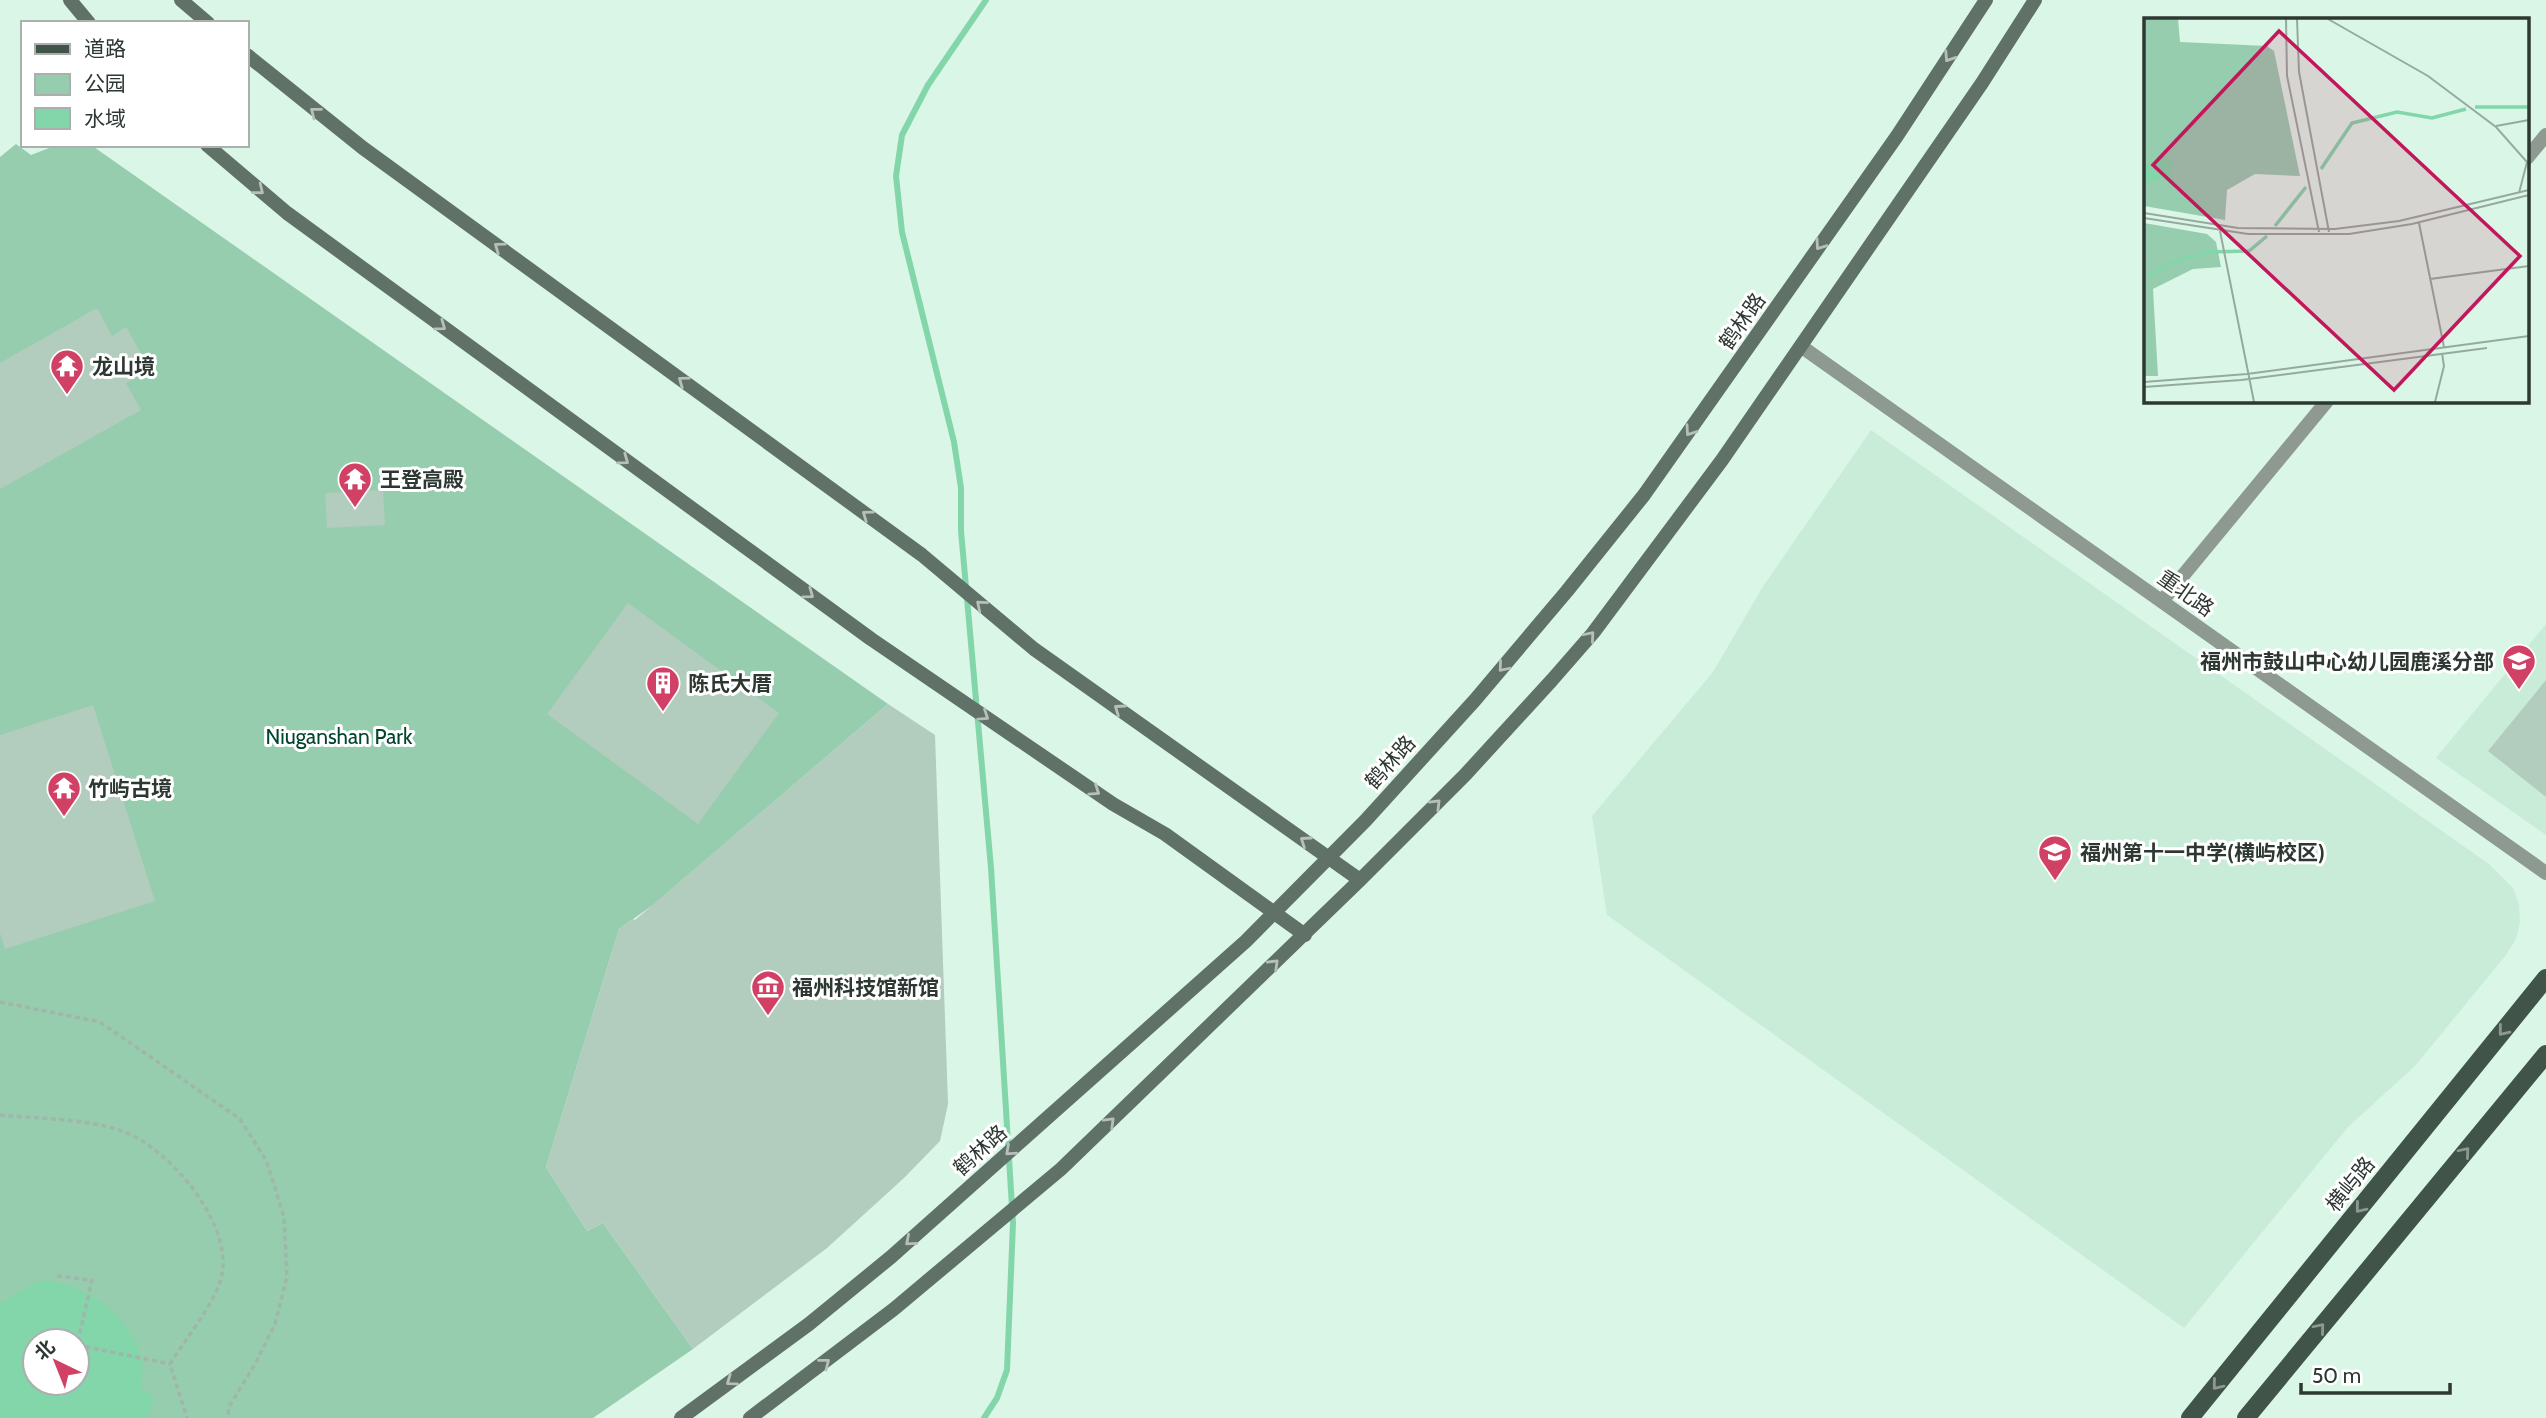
<svg xmlns="http://www.w3.org/2000/svg" width="2546" height="1418" font-family="Cabin,'Noto Sans SC',sans-serif">
	<style>
		.built { fill: #c9ecd8 }
		.green { fill: #96cdae; fill-rule: evenodd }
		.water { fill: #83d6aa; fill-rule: evenodd }
		.lines { fill: none; stroke-linecap: round; stroke-linejoin: round }
		.stream { stroke: #83d6aa; stroke-width: 6 }
		.building { fill: #b2ccbd }
		.path { stroke: #a0b6aa; stroke-width: 3.5; stroke-dasharray: 5 3.5; stroke-linecap: butt }
		.tertiary { stroke: #8e9992; stroke-width: 14 }
		.secondary { stroke: #607167; stroke-width: 14 }
		.primary { stroke: #415449; stroke-width: 18 }
		.oneway { stroke: #b7bfbb }
		.oneway2 { stroke: #8d9892 }
		.labels { text-anchor: middle; dominant-baseline: central; stroke-width: 6; stroke-linejoin: round; paint-order: stroke }
		.street-label { font-size: 21px; fill: #2e3832; stroke: #fff }
		.poi-label { font-size: 21px; font-weight: bold; fill: #2e3832; stroke: #fff; text-anchor: start }
		.park-label { font-size: 21px; fill: #00462a; stroke: #fff }
		.inset-river { fill: none; stroke: #83d6aa; stroke-width: 3.5 }
		.inset-road { fill: none; stroke: #95aa9e; stroke-width: 2 }
		.view { fill: #c2185b; fill-opacity: 0.15; stroke: #c2185b; stroke-width: 3.5 }
		.inset-edge { fill: none; stroke: #2e3832; stroke-width: 3.5 }
	</style>
	<rect width="100%" height="100%" fill="#daf6e6"/>
	<path class="built" d="M1871 430 2489 864 2513 888 2519 904 2520 922 2516 939 2506 955 2415 1066 2348 1127 2184 1328 1607 915 1592 816 1713 672 1762 588Z
		M2546 624V835L2436 758Z"/>
	<path class="green" d="M16 144 31 155 57 145H91L888 704 653 905 619 929 546 1167 587 1231 603 1223 693 1349 593 1418H0V157ZM35 1341H77V1383H35Z"/>
	<path class="water" d="M38 1281C82 1280 129 1313 141 1356 144 1366 142 1379 141 1389L154 1397 148 1418H0V1303ZM35 1341H77V1383H35Z"/>
	<g class="lines">
		<path class="stream" d="M984 1418 997 1398 1007 1370 1013 1223 991 868 961 531V488L954 442 902 232 896 176 902 135 928 85 986 0"/>
	</g>
	<path class="building" d="M97 308 112 336 126 327 150 369 126 383 141 410 0 489V363Z
		M383 490 385 525 327 528 325 493Z
		M628 603 779 713 698 824 547 714Z
		M2546 680V797L2488 751Z
		M888 704 935 735 948 1104 940 1141 904 1178 827 1248 693 1349 603 1223 587 1231 546 1167 619 929 633 919 635 920Z
		M93 705 155 901 5 949 0 933V735Z"/>
	<g class="lines">
		<path class="path" d="M0 1002 100 1022 240 1119 266 1160 284 1217 287 1277 275 1324 254 1366 230 1405 227 1418
			M0 1115C39 1119 84 1118 122 1131 170 1148 238 1228 220 1282 212 1307 184 1341 170 1364L187 1418
			M57 1276 92 1280 77 1345 170 1364"/>
		<path class="tertiary" d="M2527 158 2546 135
			M1802 347 2546 873
			M2162 601 2327 401"/>
		<path class="secondary" d="M70 0 89 23
			M181 0 208 23
			M247 55 363 148 922 555 1034 649 1360 880
			M207 145 287 213 871 639 1113 804 1165 834 1305 935
			M681 1418 809 1324 891 1257 1246 941 1366 820 1475 700 1567 591 1644 495 1897 136 1986 0
			M750 1418 894 1309 1061 1169 1360 880 1465 775 1552 680 1593 633 1722 460 1982 83 2035 0"/>
		<path class="primary" d="M2190 1418 2546 978
			M2246 1418 2546 1054"/>
	</g>
	<defs><path id="oneway-chevron" d="M-2-3.5L2.5 0L-2 3.5" fill="none" stroke-width="1.6" stroke-linecap="round" stroke-linejoin="round" transform="scale(1.75)"/></defs>
	<g class="oneway">
		<use href="#oneway-chevron" transform="translate(1949 57) rotate(123)"/>
		<use href="#oneway-chevron" transform="translate(315 112) rotate(-142)"/>
		<use href="#oneway-chevron" transform="translate(259 190) rotate(39)"/>
		<use href="#oneway-chevron" transform="translate(1820 245) rotate(125)"/>
		<use href="#oneway-chevron" transform="translate(499 247) rotate(-144)"/>
		<use href="#oneway-chevron" transform="translate(441 326) rotate(36)"/>
		<use href="#oneway-chevron" transform="translate(683 381) rotate(-144)"/>
		<use href="#oneway-chevron" transform="translate(1690 431) rotate(125)"/>
		<use href="#oneway-chevron" transform="translate(624 460) rotate(36)"/>
		<use href="#oneway-chevron" transform="translate(867 515) rotate(-144)"/>
		<use href="#oneway-chevron" transform="translate(809 594) rotate(36)"/>
		<use href="#oneway-chevron" transform="translate(981 605) rotate(-140)"/>
		<use href="#oneway-chevron" transform="translate(1590 636) rotate(-50)"/>
		<use href="#oneway-chevron" transform="translate(1503 667) rotate(130)"/>
		<use href="#oneway-chevron" transform="translate(1119 709) rotate(-145)"/>
		<use href="#oneway-chevron" transform="translate(984 716) rotate(34)"/>
		<use href="#oneway-chevron" transform="translate(1095 791) rotate(34)"/>
		<use href="#oneway-chevron" transform="translate(1436 804) rotate(-45)"/>
		<use href="#oneway-chevron" transform="translate(1305 841) rotate(-145)"/>
		<use href="#oneway-chevron" transform="translate(1274 964) rotate(-44)"/>
		<use href="#oneway-chevron" transform="translate(1110 1122) rotate(-44)"/>
		<use href="#oneway-chevron" transform="translate(1010 1151) rotate(138)"/>
		<use href="#oneway-chevron" transform="translate(910 1241) rotate(139)"/>
		<use href="#oneway-chevron" transform="translate(825 1363) rotate(-38)"/>
		<use href="#oneway-chevron" transform="translate(731 1381) rotate(144)"/>
	</g>
	<g class="oneway2">
		<use href="#oneway-chevron" transform="translate(2503 1031) rotate(129)"/>
		<use href="#oneway-chevron" transform="translate(2465 1152) rotate(-50)"/>
		<use href="#oneway-chevron" transform="translate(2360 1208) rotate(129)"/>
		<use href="#oneway-chevron" transform="translate(2320 1328) rotate(-50)"/>
		<use href="#oneway-chevron" transform="translate(2217 1385) rotate(129)"/>
	</g>
	<defs>
		<g id="temple-pin" transform="scale(1.75)"><path d="M0 17L-7.5 6A9.5 9.5 0 1 1 7.5 6Z" fill="#d14165" stroke="#fff"/><path d="M0-6L5-2H3V0L6.5 2.5H4V6H1.5V3h-3V6H-4V2.5H-6.5L-3 0V-2H-5Z" fill="#fff"/></g>
		<g id="school-pin" transform="scale(1.75)"><path d="M0 17L-7.5 6A9.5 9.5 0 1 1 7.5 6Z" fill="#d14165" stroke="#fff"/><path d="M0-5L7-2L0 1L-7-2ZM-4 1L0 2.5L4 1V4Q0 6-4 4Z" fill="#fff"/></g>
		<g id="building-pin" transform="scale(1.75)"><path d="M0 17L-7.5 6A9.5 9.5 0 1 1 7.5 6Z" fill="#d14165" stroke="#fff"/><path d="M-4-6H4V6H1V3H-1V6H-4ZM-2.5-4.3h1.7v1.8h-1.7ZM.8-4.3h1.7v1.8H.8ZM-2.5-1h1.7V.8h-1.7ZM.8-1h1.7V.8H.8Z" fill="#fff"/></g>
		<g id="museum-pin" transform="scale(1.75)"><path d="M0 17L-7.5 6A9.5 9.5 0 1 1 7.5 6Z" fill="#d14165" stroke="#fff"/><path d="M0-6L6-3V-2H-6V-3ZM-5-1h2V3h-2ZM-1-1h2V3h-2ZM3-1h2V3H3ZM-6 4H6V6H-6Z" fill="#fff"/></g>
	</defs>
	<g fill-rule="evenodd">
		<use href="#temple-pin" x="67" y="366"/>
		<use href="#temple-pin" x="355" y="479"/>
		<use href="#school-pin" x="2519" y="661"/>
		<use href="#building-pin" x="663" y="683"/>
		<use href="#temple-pin" x="64" y="788"/>
		<use href="#school-pin" x="2055" y="852"/>
		<use href="#museum-pin" x="768" y="987"/>
	</g>
	<g class="labels">
		<g class="street-label">
			<text transform="translate(1742 321) rotate(-55)">鹤林路</text>
			<text transform="translate(2186 593) rotate(35)">重北路</text>
			<text transform="translate(1390 762) rotate(-48)">鹤林路</text>
			<text transform="translate(980 1150) rotate(-42)">鹤林路</text>
			<text transform="translate(2350 1184) rotate(-51)">横屿路</text>
		</g>
		<g class="poi-label">
			<text x="92" y="366">龙山境</text>
			<text x="380" y="479">王登高殿</text>
			<text x="2494" y="661" text-anchor="end">福州市鼓山中心幼儿园鹿溪分部</text>
			<text x="688" y="683">陈氏大厝</text>
			<text x="88" y="788">竹屿古境</text>
			<text x="2080" y="852">福州第十一中学(横屿校区)</text>
			<text x="792" y="987">福州科技馆新馆</text>
		</g>
		<g class="park-label">
			<text x="339" y="736">Niuganshan Park</text>
		</g>
	</g>
	<g transform="translate(2144 18)">
		<rect width="385" height="385" fill="#daf6e6"/>
		<path d="M0 1H34L36 24 123 28 130 33 156 158 111 156 83 172 81 202 0 188ZM0 205 63 216 72 224 77 249 49 251 9 271 14 358H0Z" fill="#96cdae"/>
		<path d="M17 136 29 143 26 159 0 165V151Z" fill="#83d6aa"/>
		<path class="inset-river" d="M331 89H385M177 151 208 105 253 94 288 100 322 91M131 208 162 169M4 259 25 245 65 234 105 233 123 218"/>
		<path class="inset-road" d="M142 1 143 58 175 214M153 1 155 54 185 214M184 1 284 58 352 109 383 144 375 175M352 108 385 102M0 195 94 210 191 211 255 203 385 172M0 200 104 216H205L268 206 385 177M275 205 300 329M76 213 110 384M286 261 385 248M0 364 103 356 385 318M0 369 97 362 343 330M291 384 300 348 298 335"/>
		<path class="view" d="M135 13 376 238 250 372 9 147Z"/>
		<rect width="385" height="385" class="inset-edge"/>
	</g>
	<rect x="21" y="21" width="228" height="126" fill="#ffffff" stroke="#abafad" stroke-width="2"/>
	<rect x="35" y="44" width="35" height="10" fill="#415449" stroke="#abafad" stroke-width="2"/>
	<text x="84" y="56" font-size="21" fill="#2e3832">道路</text>
	<rect x="35" y="74" width="35" height="21" fill="#96cdae" stroke="#abafad" stroke-width="2"/>
	<text x="84" y="91" font-size="21" fill="#2e3832">公园</text>
	<rect x="35" y="108" width="35" height="21" fill="#83d6aa" stroke="#abafad" stroke-width="2"/>
	<text x="84" y="126" font-size="21" fill="#2e3832">水域</text>
	<g transform="translate(56 1362) rotate(317)"><circle r="33" fill="#ffffff" stroke="#abafad" stroke-width="2"/>
	<path d="M0-5L12 26L0 18L-12 26Z" fill="#d14165"/>
	<text y="-10" font-size="19" font-weight="bold" text-anchor="middle" fill="#2e3832">北</text>
	</g>
	<path d="M2301 1383v10h149v-10" fill="none" stroke="#2e3832" stroke-width="3.5"/>
	<text x="2312" y="1383" font-size="21" fill="#2e3832" stroke="#ffffff" stroke-width="5" paint-order="stroke">50 m</text>
</svg>
